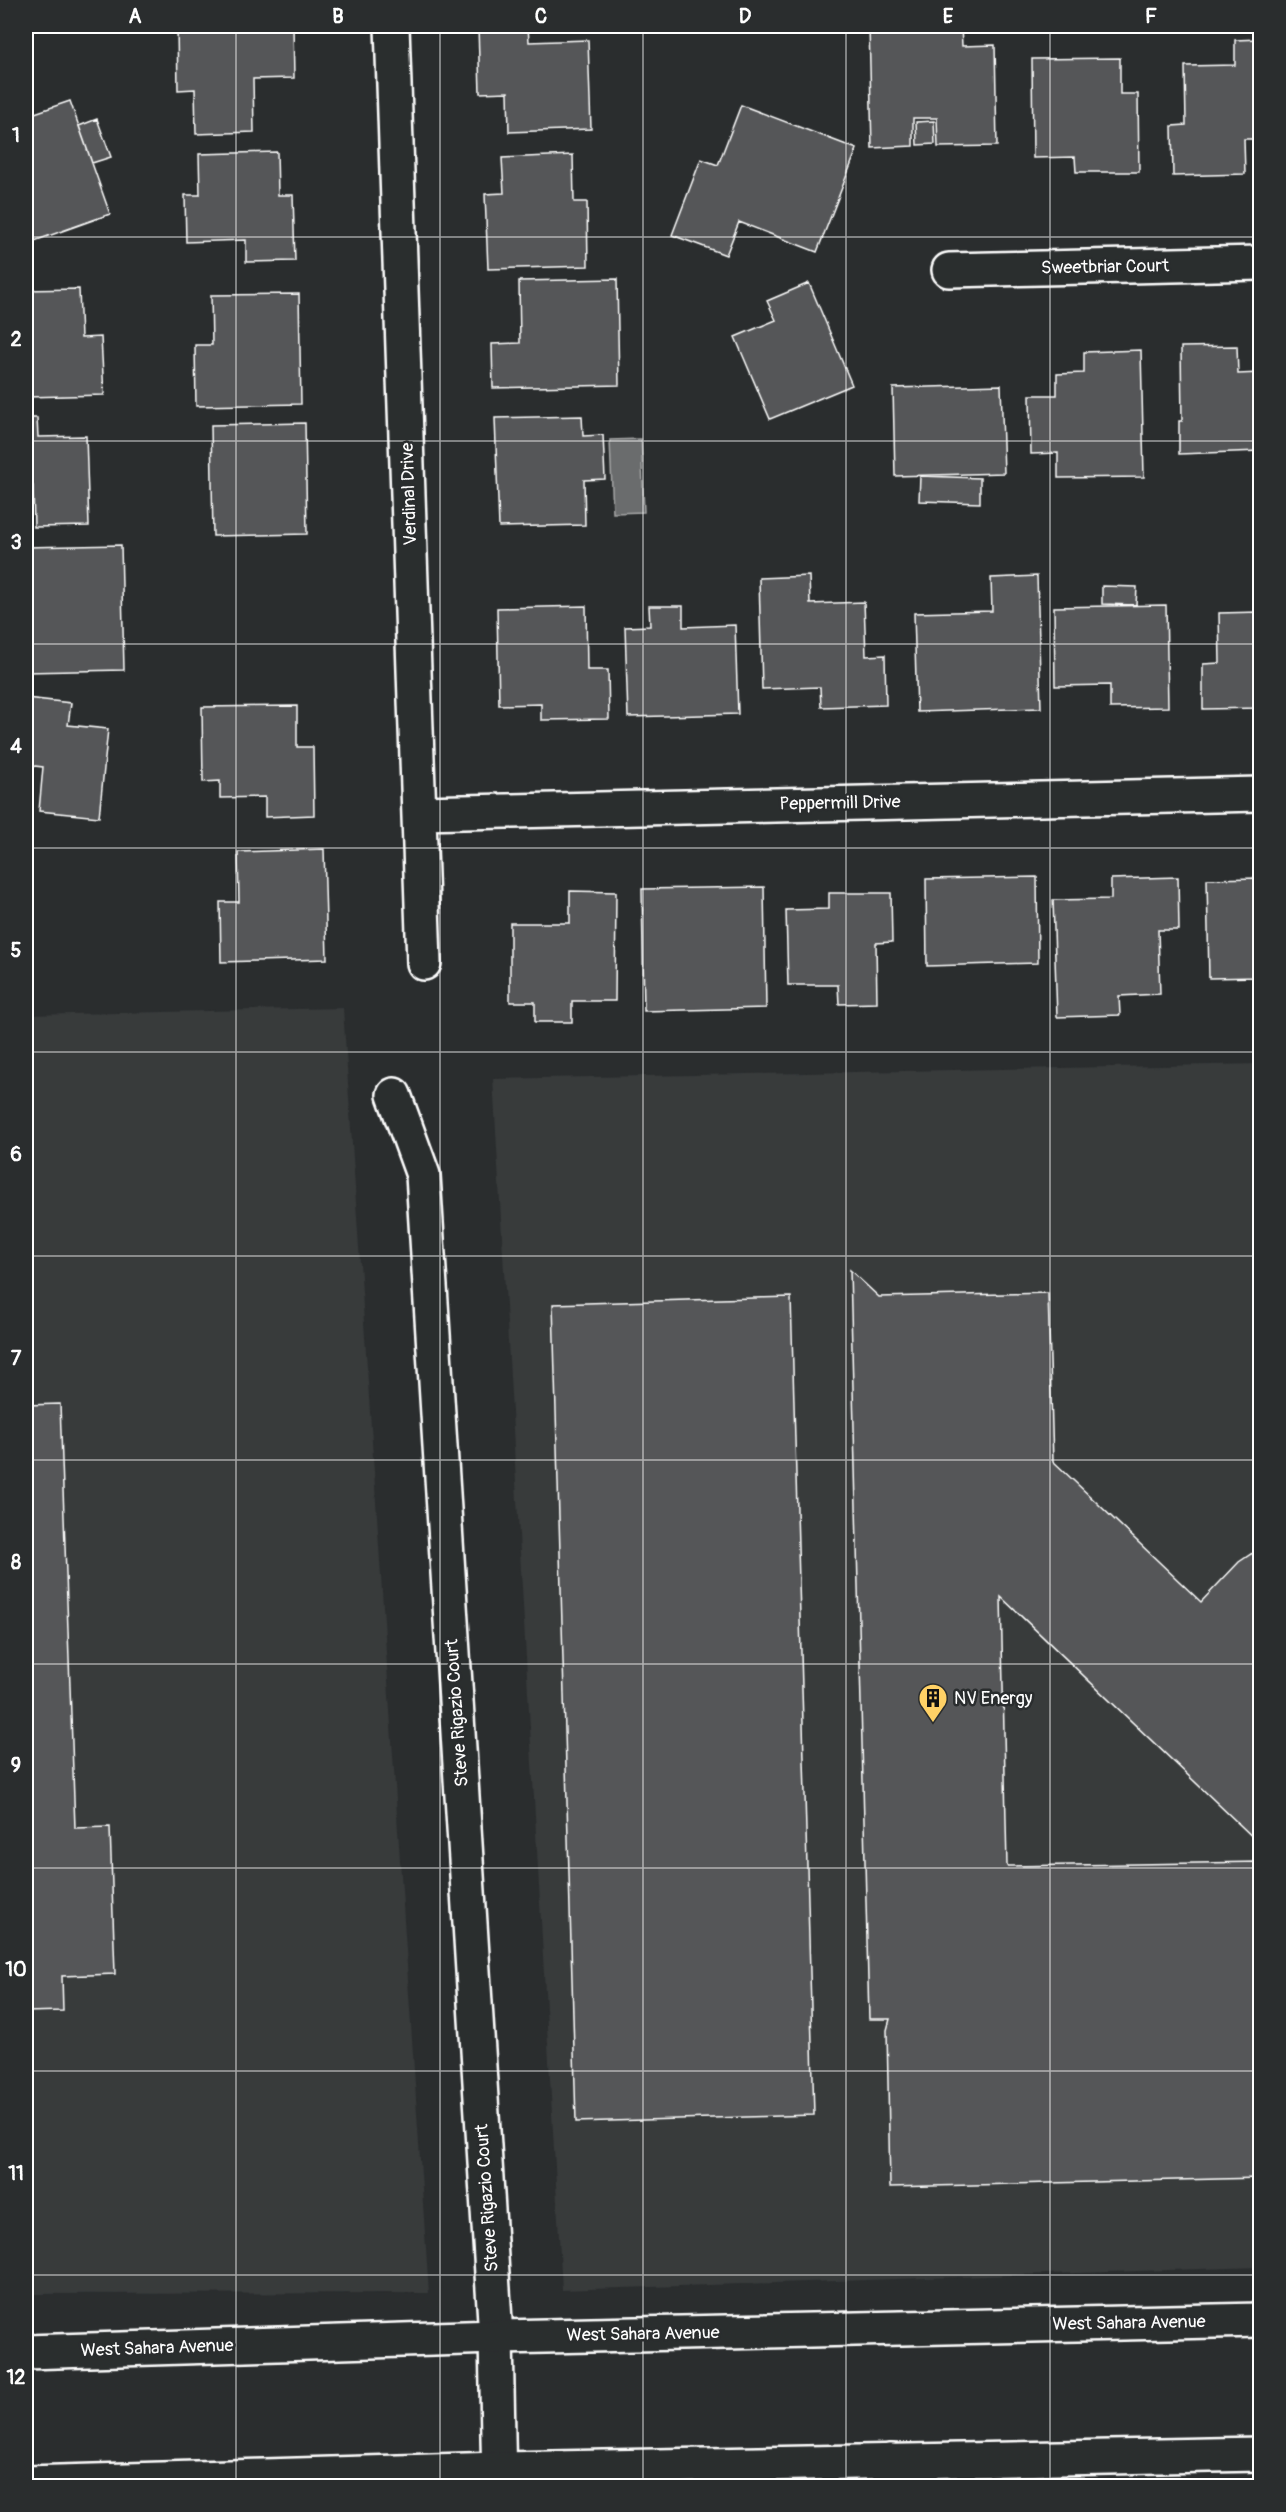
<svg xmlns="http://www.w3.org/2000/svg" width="1286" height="2512" font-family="Pangolin,sans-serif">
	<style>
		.built { fill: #373a3b }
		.water { fill: #6a6c6d; stroke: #a6a7a7; stroke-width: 1.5 }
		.building { fill: #555758; stroke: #fff; stroke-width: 1.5 }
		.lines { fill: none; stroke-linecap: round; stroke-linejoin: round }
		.minor-casing { stroke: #fff; stroke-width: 38 }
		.major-casing { stroke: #fff; stroke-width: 38 }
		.minor { stroke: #2a2d2e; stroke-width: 33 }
		.major { stroke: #2a2d2e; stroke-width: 33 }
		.grid { fill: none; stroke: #fff; stroke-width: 1.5; stroke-opacity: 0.55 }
		.labels { text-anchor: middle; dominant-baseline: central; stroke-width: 5; stroke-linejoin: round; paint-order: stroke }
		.street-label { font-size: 18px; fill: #fff; stroke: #2a2d2e }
		.poi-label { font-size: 18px; fill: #fff; stroke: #2a2d2e; text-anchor: start }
		.neatline { fill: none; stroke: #fff; stroke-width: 2 }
		.grid-label { font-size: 20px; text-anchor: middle; font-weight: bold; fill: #fff }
	</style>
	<rect width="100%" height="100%" fill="#2a2d2e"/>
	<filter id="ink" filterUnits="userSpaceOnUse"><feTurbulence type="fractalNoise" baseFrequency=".0167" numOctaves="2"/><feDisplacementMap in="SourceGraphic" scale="12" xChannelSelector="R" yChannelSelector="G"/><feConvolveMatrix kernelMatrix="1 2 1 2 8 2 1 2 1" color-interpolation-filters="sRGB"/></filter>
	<g filter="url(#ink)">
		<path class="built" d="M343 1008 429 2293 26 2294V1015Z
			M1260 1064V2267L562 2290 493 1079Z"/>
		<path class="water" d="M641 439 644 512 613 513 610 440Z"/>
		<path class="building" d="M177 26H293L294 78 253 79 254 132 196 134 195 89 178 90Z
			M478 26H528L529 42 588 40 591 129 509 132 508 92 480 93Z
			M869 26H961L962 46 995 45 997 146 938 147 937 118H913V146L872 148Z
			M1260 39V139H1244L1245 174 1173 176 1172 126 1186 125 1185 66 1235 65V40Z
			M1120 58V94H1138L1139 172H1076L1075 157 1033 158 1032 59Z
			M70 101 110 214 26 244V116Z
			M741 105 857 149 817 252 739 222 726 255 672 235 701 159 718 165Z
			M97 119 111 157 92 163 79 126Z
			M934 121 935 144 917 145 916 122Z
			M277 152 278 195H293L295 261 246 262V240L186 242 185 195H200L199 154Z
			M573 155 574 202H587L588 266 488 269 485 194 504 193 502 158Z
			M617 279 619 385 493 388 492 344 520 343 519 281Z
			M809 283 852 385 770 419 735 337 776 320 767 301Z
			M79 289 81 338 101 337 104 395 27 397 26 290Z
			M299 294 301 404 196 406 195 345H212L211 295Z
			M1237 346 1238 374 1260 373V451L1179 454V421H1182L1181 347Z
			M1141 350 1144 477 1058 478V453L1031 454 1030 395H1057V374L1084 373V352Z
			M1001 385 1004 473 895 476 893 388Z
			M582 416 583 436 603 435 605 479 584 480 585 525 499 527 495 418Z
			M26 418H37L38 437 86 436 89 526 34 527 33 486H26Z
			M305 423 307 534 213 536 211 425Z
			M920 476 980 478V503L919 501Z
			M121 545 124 670 26 672V547Z
			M809 576 810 604 864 602 866 656 885 655 886 705 821 707 820 687 762 689 759 578Z
			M1037 576 1041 708 917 712 914 613 992 611 991 578Z
			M1102 586 1137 587 1136 605 1102 604Z
			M1166 605 1168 707 1110 708V685L1055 686 1054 607Z
			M586 606 587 670H608L609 719 541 720V704L499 705 497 608Z
			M649 606H683V627L735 625 738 714 628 717 625 627 650 626Z
			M1260 612V708L1203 709V664L1220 663 1219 613Z
			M26 698 71 703 68 725 108 729 99 817 39 811 43 767 26 765Z
			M297 706V747H313L314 815 265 817V797L220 798V781L203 782 202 707Z
			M324 849 327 959 221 962 220 902H239L238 852Z
			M1037 877 1038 963 927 966 926 879Z
			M1178 877 1179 930H1158L1160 994 1119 996 1120 1015 1057 1017 1053 900 1111 899V879Z
			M1260 878V977L1209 978 1207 879Z
			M764 887 766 1008 644 1011 642 889Z
			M570 891 616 892 615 1001H572V1022H535V1002H510V923H570Z
			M829 893H891L892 942 876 943 877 1003 839 1004 838 985H788L786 910 829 909Z
			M850 1270 879 1297 1048 1293 1053 1461 1201 1602 1239 1562 1251 1554 1260 1551V1844L1001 1597 1007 1866 1260 1862V2178L890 2187 887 2030 890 2019H869Z
			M791 1297 814 2115 576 2122 553 1304Z
			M60 1404 75 1828 110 1827 115 1974 62 1976 63 2011 26 2012V1405Z"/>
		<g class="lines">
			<g class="minor-casing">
				<path id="minor" d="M392 26 424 963
					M949 270 1260 263
					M420 813 1260 794
					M394 1095 423 1175 496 2337 499 2486
					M891 2461 893 2486"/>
			</g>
			<g class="major-casing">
				<path id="major" d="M26 2352 496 2337 1260 2320
					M26 2483 499 2469 1260 2454"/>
			</g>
			<use href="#minor" class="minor"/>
			<use href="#major" class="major"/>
		</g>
	</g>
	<path class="grid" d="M236 26V2486M440 26V2486M643 26V2486M846 26V2486M1050 26V2486M26 237H1260M26 441H1260M26 644H1260M26 848H1260M26 1052H1260M26 1256H1260M26 1460H1260M26 1664H1260M26 1868H1260M26 2071H1260M26 2275H1260"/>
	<defs>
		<g id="building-pin" transform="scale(1.5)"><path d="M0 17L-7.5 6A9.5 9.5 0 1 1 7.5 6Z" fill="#ffd166" stroke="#2a2d2e"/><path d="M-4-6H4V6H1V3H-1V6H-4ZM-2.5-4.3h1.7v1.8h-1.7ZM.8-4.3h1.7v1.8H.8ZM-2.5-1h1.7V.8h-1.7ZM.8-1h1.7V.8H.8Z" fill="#111"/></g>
	</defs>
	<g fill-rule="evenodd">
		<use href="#building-pin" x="933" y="1698"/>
	</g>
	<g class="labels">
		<g class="street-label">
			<text transform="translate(1105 267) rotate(-1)">Sweetbriar Court</text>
			<text transform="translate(409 494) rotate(-92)">Verdinal Drive</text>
			<text transform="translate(840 803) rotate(-1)">Peppermill Drive</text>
			<text transform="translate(457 1713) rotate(-94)">Steve Rigazio Court</text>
			<text transform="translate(487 2198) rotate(-94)">Steve Rigazio Court</text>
			<text transform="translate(1129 2323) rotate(-1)">West Sahara Avenue</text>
			<text transform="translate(643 2334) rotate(-1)">West Sahara Avenue</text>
			<text transform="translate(157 2348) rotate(-2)">West Sahara Avenue</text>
		</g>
		<g class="poi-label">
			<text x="954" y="1698">NV Energy</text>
		</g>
	</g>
	<rect width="1286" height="2512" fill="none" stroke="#2a2d2e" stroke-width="66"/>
	<rect x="33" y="33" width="1220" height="2446" class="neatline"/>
	<g class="grid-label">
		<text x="135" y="23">A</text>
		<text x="338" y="23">B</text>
		<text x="541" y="23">C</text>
		<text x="745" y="23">D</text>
		<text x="948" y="23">E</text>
		<text x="1151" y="23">F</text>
		<text x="16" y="142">1</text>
		<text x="16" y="346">2</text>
		<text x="16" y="549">3</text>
		<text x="16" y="753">4</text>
		<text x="16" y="957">5</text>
		<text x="16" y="1161">6</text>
		<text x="16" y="1365">7</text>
		<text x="16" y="1569">8</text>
		<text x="16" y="1772">9</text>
		<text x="16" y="1976">10</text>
		<text x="16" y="2180">11</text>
		<text x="16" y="2384">12</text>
	</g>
</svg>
